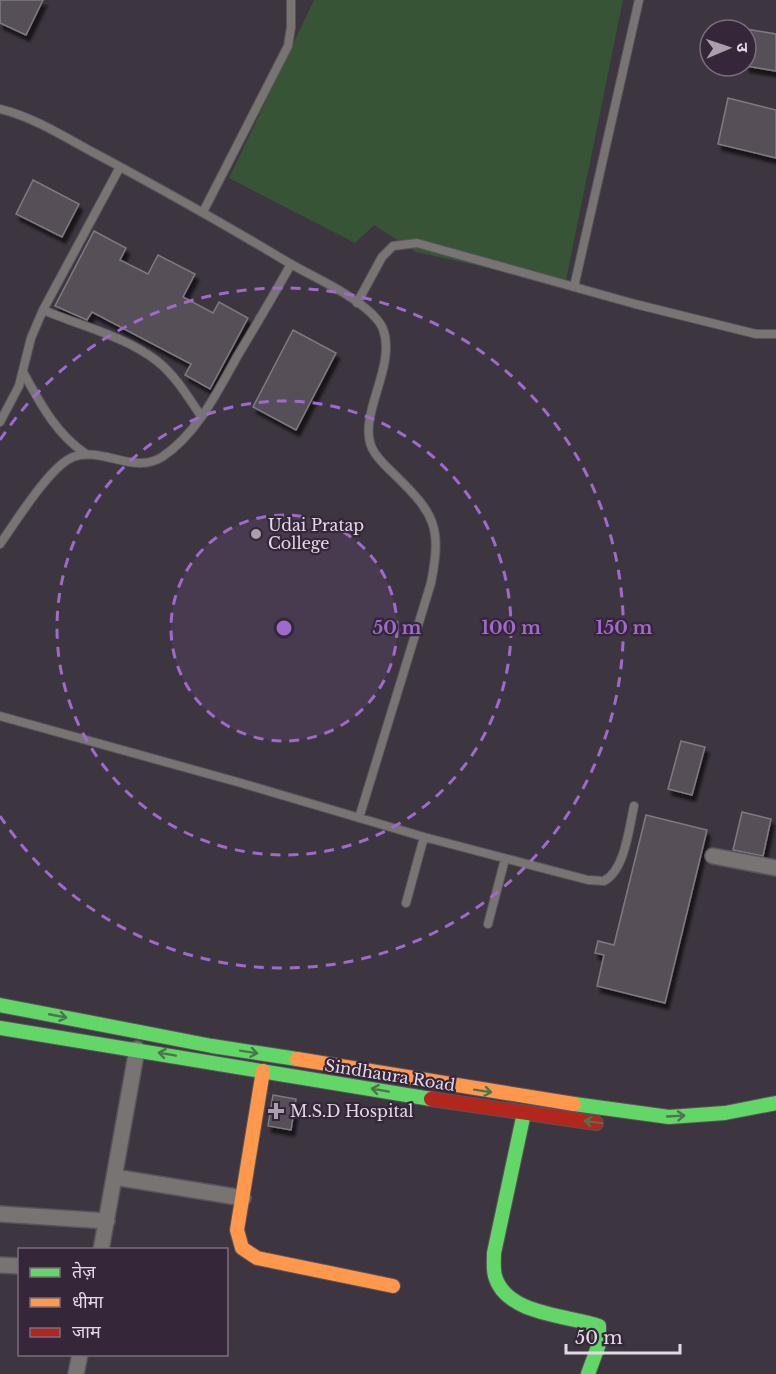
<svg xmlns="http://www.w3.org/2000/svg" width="776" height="1374" font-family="'Libre Baskerville','Noto Sans Devanagari',serif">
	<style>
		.green { fill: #375536 }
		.building { fill: #575058; stroke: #807982; stroke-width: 1.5; filter: url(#shadow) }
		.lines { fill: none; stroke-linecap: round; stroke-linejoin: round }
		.lane-casing { stroke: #5a535c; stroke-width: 10 }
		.street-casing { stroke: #5a535c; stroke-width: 18 }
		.fast-casing { stroke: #5a535c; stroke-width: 16 }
		.slow-casing { stroke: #5a535c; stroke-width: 16 }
		.jam-casing { stroke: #5a535c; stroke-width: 16 }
		.lane { stroke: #787474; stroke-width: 8 }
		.street { stroke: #787474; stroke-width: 15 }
		.fast { stroke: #63d668; stroke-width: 14 }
		.slow { stroke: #ff974d; stroke-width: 14 }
		.jam { stroke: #b3261e; stroke-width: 14 }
		.oneway { stroke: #4a754e }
		.ring { fill: none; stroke: #9f69cd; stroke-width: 3; stroke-dasharray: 10 8 }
		.poi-dot { fill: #a9a0ac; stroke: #352639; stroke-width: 2 }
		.labels { text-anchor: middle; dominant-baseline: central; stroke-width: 4.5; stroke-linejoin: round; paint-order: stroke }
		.poi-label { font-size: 16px; fill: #e3d9e6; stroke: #352639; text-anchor: start }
		.street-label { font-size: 16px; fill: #e3d9e6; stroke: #352639 }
		.centre { fill: #9f69cd; stroke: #352639; stroke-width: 3 }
		.ring-label { font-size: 18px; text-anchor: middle; font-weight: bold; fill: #9f69cd; stroke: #352639; stroke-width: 4.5; stroke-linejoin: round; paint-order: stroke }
	</style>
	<defs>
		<filter id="shadow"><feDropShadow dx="3.5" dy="6" stdDeviation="1.5" flood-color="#0009"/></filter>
	</defs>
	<rect width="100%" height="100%" fill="#3d353f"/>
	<path class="green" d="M314 0H623L565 285 416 252 374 225 355 243 229 178Z"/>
	<path class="building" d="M0 0H43L26 35 0 23Z
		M746 29 776 34V71L746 66Z
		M728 98 776 110V158L718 144Z
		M33 180 79 204 62 237 16 214Z
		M94 231 126 248 120 260 148 274 158 255 195 274 183 297 213 313 219 302 248 318 210 389 185 375 191 364 92 312 87 320 55 306Z
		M293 330 336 353 296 430 253 407Z
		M681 741 705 747 692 795 668 789Z
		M742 812 771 819 763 856 733 850Z
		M646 815 707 830 665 1003 597 986 604 955 595 953 598 941 614 945Z
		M273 1095 296 1099 291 1130 268 1126Z"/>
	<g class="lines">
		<g class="lane-casing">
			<path id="lane" d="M0 109C37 118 69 140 102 157 163 190 224 224 284 260 312 277 348 291 372 314 376 318 381 324 383 329 397 367 357 415 372 448 377 459 387 467 395 475 435 514 442 527 431 583L359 818
				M203 212 288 46 291 27V0
				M574 287 639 0
				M357 303 382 257 393 246 417 243 635 304 756 334H776
				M43 310C81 326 125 336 157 361 176 376 188 397 201 416
				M23 372C40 403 56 434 86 454
				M0 422 19 386 31 338 43 310 120 167
				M0 544C15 523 50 466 73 457 102 446 134 475 162 457 197 434 218 391 238 355 256 325 274 295 291 264
				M0 716 241 783 424 837 588 880 604 881C625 870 629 828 634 806
				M406 903 424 837
				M488 924 505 859"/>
		</g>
		<g class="street-casing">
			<path id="street" d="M713 856 776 868
				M114 1177 243 1198
				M0 1214 107 1221
				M101 1250 137 1049
				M0 1265 20 1266
				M76 1374 80 1354"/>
		</g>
		<g class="fast-casing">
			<path id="fast" d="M0 1005 212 1046 297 1059
				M0 1028 431 1099
				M574 1104 669 1117 725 1113 776 1103
				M524 1113 494 1253C494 1260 493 1269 495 1276 506 1315 567 1315 599 1326V1344L588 1374"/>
		</g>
		<g class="slow-casing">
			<path id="slow" d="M297 1059 574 1104
				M263 1071 237 1230 242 1248 257 1258 393 1286"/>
		</g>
		<g class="jam-casing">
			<path id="jam" d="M431 1099 596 1123"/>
		</g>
		<use href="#lane" class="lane"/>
		<use href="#street" class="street"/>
		<use href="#fast" class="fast"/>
		<use href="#slow" class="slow"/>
		<use href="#jam" class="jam"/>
	</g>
	<defs><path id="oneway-shaft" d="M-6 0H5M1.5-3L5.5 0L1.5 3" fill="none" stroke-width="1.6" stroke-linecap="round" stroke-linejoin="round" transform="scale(1.5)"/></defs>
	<g class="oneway">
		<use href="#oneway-shaft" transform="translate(58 1016) rotate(11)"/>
		<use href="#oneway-shaft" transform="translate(249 1052) rotate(9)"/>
		<use href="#oneway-shaft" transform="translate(167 1054) rotate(-170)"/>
		<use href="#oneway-shaft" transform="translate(380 1090) rotate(-170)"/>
		<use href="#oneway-shaft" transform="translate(483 1091) rotate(9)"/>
		<use href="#oneway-shaft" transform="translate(676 1116) rotate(-3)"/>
		<use href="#oneway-shaft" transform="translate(593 1122) rotate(-173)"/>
	</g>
	<circle cx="284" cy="628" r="113" fill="#9f69cd" fill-opacity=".12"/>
	<g class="ring">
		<circle cx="284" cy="628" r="113"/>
		<circle cx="284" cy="628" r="227"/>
		<path d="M0 440A340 340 0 1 1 0 816"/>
	</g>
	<g class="poi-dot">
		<circle cx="256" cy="534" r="6"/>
		<path d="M273 1102h6v6h6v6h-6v6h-6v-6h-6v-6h6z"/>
	</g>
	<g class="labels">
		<g class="poi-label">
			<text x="268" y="525">Udai Pratap<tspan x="268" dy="18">College</tspan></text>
			<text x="290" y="1111">M.S.D Hospital</text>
		</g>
		<g class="street-label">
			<text transform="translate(390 1075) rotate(9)">Sindhaura Road</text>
		</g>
	</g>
	<circle cx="284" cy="628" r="9" class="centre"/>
	<g class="ring-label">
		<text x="397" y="634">50 m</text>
		<text x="511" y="634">100 m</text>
		<text x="624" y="634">150 m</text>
	</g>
	<rect x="18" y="1248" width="210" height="108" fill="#352639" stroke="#7b6e7e" stroke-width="1.5"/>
	<rect x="30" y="1268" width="30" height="9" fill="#63d668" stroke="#7b6e7e" stroke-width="1.5"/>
	<text x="72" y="1278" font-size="18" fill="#e3d9e6">तेज़</text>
	<rect x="30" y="1298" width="30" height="9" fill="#ff974d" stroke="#7b6e7e" stroke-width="1.5"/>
	<text x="72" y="1308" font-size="18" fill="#e3d9e6">धीमा</text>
	<rect x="30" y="1328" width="30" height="9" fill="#b3261e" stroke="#7b6e7e" stroke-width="1.5"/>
	<text x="72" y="1338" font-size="18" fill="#e3d9e6">जाम</text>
	<g transform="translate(728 48) rotate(88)"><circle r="28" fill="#352639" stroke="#7b6e7e" stroke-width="1.5"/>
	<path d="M0-4.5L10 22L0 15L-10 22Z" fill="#a9a0ac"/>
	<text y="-9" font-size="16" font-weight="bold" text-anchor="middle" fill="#e3d9e6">उ</text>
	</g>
	<path d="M566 1344v9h114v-9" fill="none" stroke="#e3d9e6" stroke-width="3"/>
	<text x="575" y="1344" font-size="18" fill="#e3d9e6" stroke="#352639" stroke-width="4.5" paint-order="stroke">50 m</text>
</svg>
